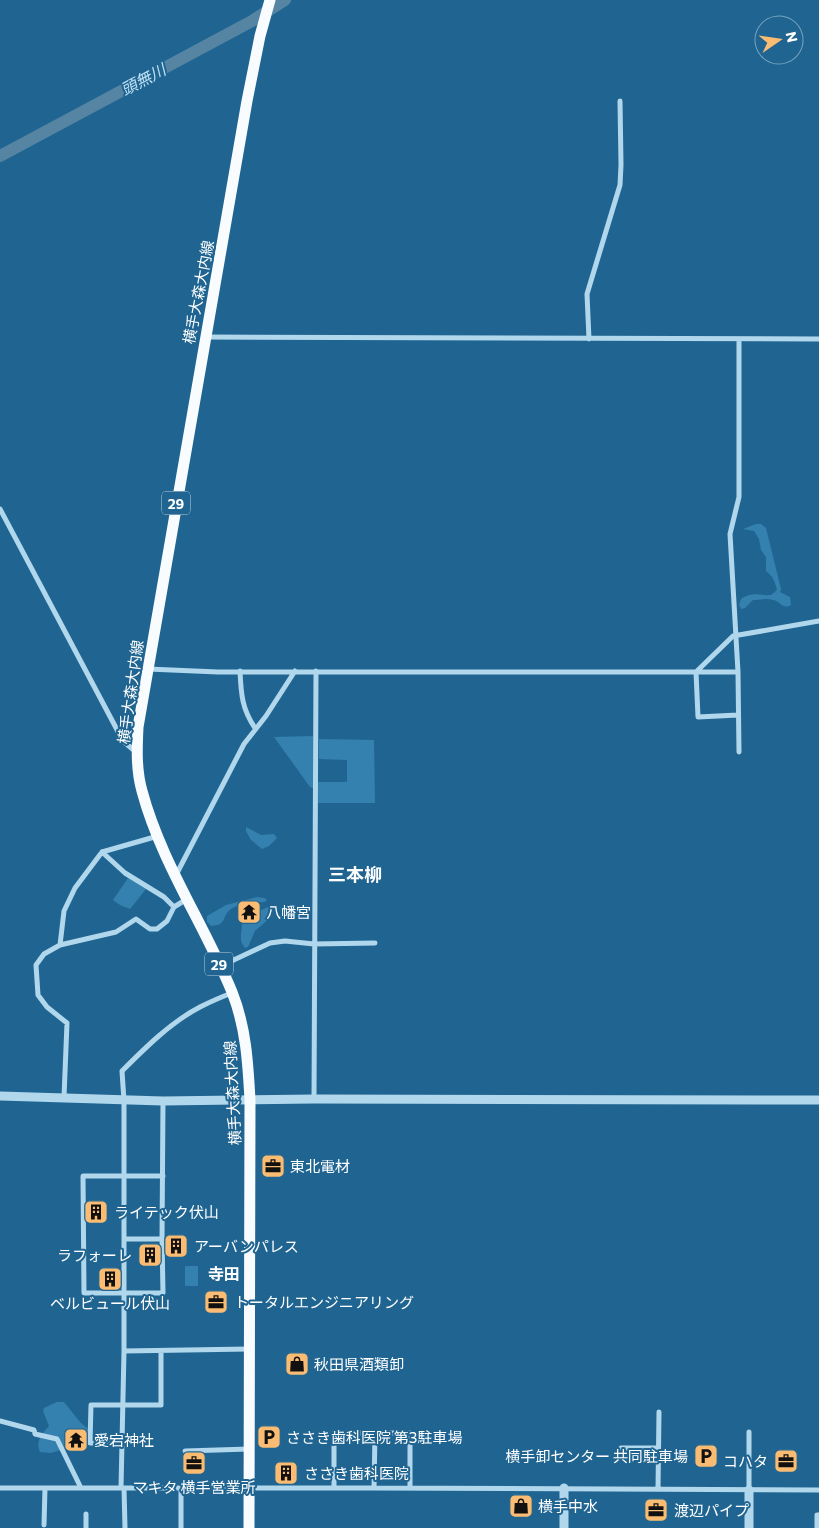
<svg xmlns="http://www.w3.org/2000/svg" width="819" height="1528" font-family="Commissioner,'Noto Sans JP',sans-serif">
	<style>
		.green { fill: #3480af }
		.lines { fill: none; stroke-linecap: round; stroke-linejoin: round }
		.river { stroke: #5685a3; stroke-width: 12 }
		.minor { stroke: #b1d7ed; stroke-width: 5 }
		.tertiary { stroke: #b1d7ed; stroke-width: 9 }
		.primary { stroke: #f8fcff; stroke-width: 11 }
		.labels { text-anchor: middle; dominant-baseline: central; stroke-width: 4; stroke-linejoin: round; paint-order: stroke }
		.shield { fill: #206591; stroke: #bcd1de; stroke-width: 1 }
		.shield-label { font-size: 14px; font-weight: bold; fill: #fff }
		.street-label { font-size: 15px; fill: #fff; stroke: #206591 }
		.poi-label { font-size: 15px; fill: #fff; stroke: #206591; text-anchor: start }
		.water-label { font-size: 16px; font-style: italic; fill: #bee0f4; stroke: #206591 }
		.neighbourhood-label { font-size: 16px; font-weight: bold; fill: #fff; stroke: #206591 }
		.quarter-label { font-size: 18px; font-weight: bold; fill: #fff; stroke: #206591 }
	</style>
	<rect width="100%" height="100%" fill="#206591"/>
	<path class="green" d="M756 524H761L766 528 781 589 780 592 790 597 791 605C782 610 781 601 773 600 767 598 759 600 753 600L745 608 741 609 739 605 741 599C754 591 758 596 771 595L777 590C775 582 773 576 766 571V557L761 550 759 539 754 531 743 529Z
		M313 736V788L310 787 274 737Z
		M319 739 374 740 375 803H318V782H347V760L319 759Z
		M246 827 261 835 274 834 277 838 269 846 262 849 251 840 246 831Z
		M128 878 146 889 130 909 120 905 113 900Z
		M257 897 265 898 267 901C257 904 238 903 231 909 221 916 228 925 211 926L207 922V916L226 905Z
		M268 907 274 909 272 916 255 931 248 947 245 948C238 940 242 933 242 924L259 911Z
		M185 1266H198V1286H185Z
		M57 1402H64L80 1422 89 1430 87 1446 85 1449 75 1452 67 1448 51 1453 40 1452C35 1441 42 1434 49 1426L43 1411 44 1408Z"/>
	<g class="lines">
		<path class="river" d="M0 156 252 21 285 0"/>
		<path class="minor" d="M205 337 819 339
			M589 339 587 294 620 185 621 165 620 101
			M0 509 123 741 136 752
			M148 669 218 672H738
			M240 671C241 694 242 709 255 728
			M738 715 698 717 696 672 733 636 819 621
			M739 752 738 672 730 534 739 497V339
			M102 852 125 873 164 897 174 907
			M176 875 244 744 266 716 295 671
			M60 945 116 932 136 919 150 929H157L167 921 174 907 187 899
			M221 966 270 943 285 941 314 944 375 943
			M64 1097 67 1023 47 1007 38 995 36 965 44 954 60 945 64 911 75 888 102 852 158 836
			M314 1099 316 671
			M124 1239H162L163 1293H84L83 1176H163
			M162 1239 163 1101
			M124 1351 249 1349
			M0 1421 34 1430 35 1434 57 1439 81 1488
			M122 1444 90 1443 91 1405H161V1351
			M621 1448H658
			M185 1451 249 1449
			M0 1488H374L819 1490
			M121 1488 124 1351V1101L122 1071C145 1048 171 1022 200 1007 210 1002 221 997 232 993
			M124 1488 125 1528
			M334 1488V1433H410V1488
			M374 1488 375 1433
			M658 1489 659 1412
			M749 1490V1432
			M44 1525 45 1488
			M86 1528V1514
			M181 1528V1488
			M817 1528V1515H819"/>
		<path class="tertiary" d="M0 1096 163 1101 314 1099 819 1100
			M564 1488V1528
			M749 1490V1528"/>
		<path class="primary" d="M249 1528 250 1100C248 1063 246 1027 232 992 204 924 161 862 142 791 136 770 137 748 138 727L247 101 260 36 270 0"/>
	</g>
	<defs>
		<g id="temple-square" transform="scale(1.25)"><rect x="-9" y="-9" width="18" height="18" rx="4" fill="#fabc72" stroke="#206591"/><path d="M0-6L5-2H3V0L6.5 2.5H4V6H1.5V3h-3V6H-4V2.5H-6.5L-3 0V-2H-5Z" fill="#111"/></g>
		<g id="office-square" transform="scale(1.25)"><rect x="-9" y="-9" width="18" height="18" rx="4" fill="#fabc72" stroke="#206591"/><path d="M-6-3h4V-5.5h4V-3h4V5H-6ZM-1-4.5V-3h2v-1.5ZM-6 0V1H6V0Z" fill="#111"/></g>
		<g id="building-square" transform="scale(1.25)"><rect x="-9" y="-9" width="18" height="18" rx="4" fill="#fabc72" stroke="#206591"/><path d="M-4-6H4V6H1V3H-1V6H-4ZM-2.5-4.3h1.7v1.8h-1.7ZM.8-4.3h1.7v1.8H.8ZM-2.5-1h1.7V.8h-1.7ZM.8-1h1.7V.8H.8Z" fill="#111"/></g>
		<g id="shop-square" transform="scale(1.25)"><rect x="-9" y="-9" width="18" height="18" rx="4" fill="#fabc72" stroke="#206591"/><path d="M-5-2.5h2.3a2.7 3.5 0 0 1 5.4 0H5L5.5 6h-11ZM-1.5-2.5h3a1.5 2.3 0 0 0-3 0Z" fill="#111"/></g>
		<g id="parking-square" transform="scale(1.25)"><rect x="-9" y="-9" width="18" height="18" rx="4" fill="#fabc72" stroke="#206591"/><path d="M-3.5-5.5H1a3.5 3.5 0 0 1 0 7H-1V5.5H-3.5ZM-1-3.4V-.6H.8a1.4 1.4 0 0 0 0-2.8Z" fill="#111"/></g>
	</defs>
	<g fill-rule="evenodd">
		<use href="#temple-square" x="249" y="912"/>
		<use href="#office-square" x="273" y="1166"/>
		<use href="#building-square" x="96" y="1212"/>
		<use href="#building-square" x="176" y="1246"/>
		<use href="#building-square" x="150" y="1255"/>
		<use href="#building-square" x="110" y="1279"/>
		<use href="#office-square" x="216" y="1302"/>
		<use href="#shop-square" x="297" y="1364"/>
		<use href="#parking-square" x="269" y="1437"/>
		<use href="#temple-square" x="76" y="1440"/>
		<use href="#parking-square" x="706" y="1456"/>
		<use href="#office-square" x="786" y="1461"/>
		<use href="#office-square" x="194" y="1463"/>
		<use href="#building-square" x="286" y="1473"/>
		<use href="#shop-square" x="521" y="1506"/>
		<use href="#office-square" x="656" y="1510"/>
	</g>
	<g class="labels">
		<g class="shield">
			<rect x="162" y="491.5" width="28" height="23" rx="4"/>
			<rect x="205" y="952.5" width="28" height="23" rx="4"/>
		</g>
		<g class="shield-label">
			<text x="176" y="503">29</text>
			<text x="219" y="964">29</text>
		</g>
		<g class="street-label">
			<text transform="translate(198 292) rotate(-79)">横手大森大内線</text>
			<text transform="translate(130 692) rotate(-82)">横手大森大内線</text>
			<text transform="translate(232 1093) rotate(-93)">横手大森大内線</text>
		</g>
		<g class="poi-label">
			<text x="266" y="912">八幡宮</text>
			<text x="290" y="1166">東北電材</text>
			<text x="114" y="1212">ライテック伏山</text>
			<text x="194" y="1246">アーバンパレス</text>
			<text x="132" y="1255" text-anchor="end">ラフォーレ</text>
			<text x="234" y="1302">トータルエンジニアリング</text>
			<text x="110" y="1303" text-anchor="middle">ベルビュール伏山</text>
			<text x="314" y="1364">秋田県酒類卸</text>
			<text x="286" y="1437">ささき歯科医院 第3駐車場</text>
			<text x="94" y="1440">愛宕神社</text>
			<text x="688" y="1456" text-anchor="end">横手卸センター 共同駐車場</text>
			<text x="768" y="1461" text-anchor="end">コハタ</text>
			<text x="304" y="1473">ささき歯科医院</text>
			<text x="194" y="1487" text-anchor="middle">マキタ 横手営業所</text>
			<text x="538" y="1506">横手中水</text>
			<text x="674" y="1510">渡辺パイプ</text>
		</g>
		<g class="water-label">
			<text transform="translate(143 79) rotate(-28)">頭無川</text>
		</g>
		<g class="neighbourhood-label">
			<text x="224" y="1273">寺田</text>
		</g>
		<g class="quarter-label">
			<text x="355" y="874">三本柳</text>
		</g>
	</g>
	<g transform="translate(779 40) rotate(77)"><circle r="24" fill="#206591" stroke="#79a3bd"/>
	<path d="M0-4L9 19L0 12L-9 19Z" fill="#fabc72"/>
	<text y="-8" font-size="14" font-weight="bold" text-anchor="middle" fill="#ffffff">N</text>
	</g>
</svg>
